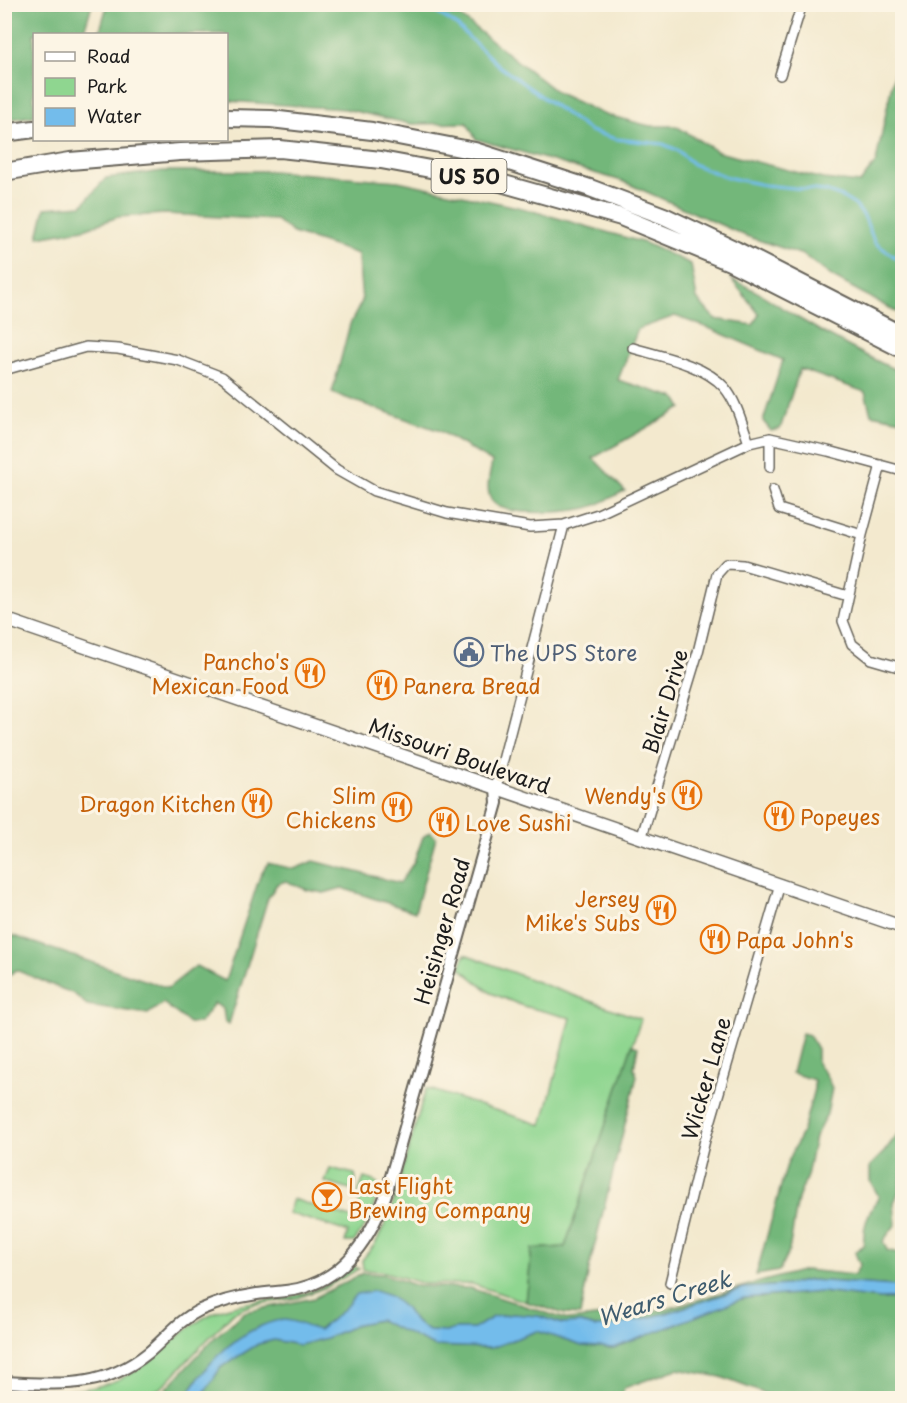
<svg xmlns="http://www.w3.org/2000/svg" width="907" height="1403" font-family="'Playpen Sans',sans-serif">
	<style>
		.green { fill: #8fd690; stroke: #567956; stroke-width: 1.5 }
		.forest { fill: #73b77a; stroke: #486a4b; stroke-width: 1.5 }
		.water { fill: #73bceb; stroke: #486c84; stroke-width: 1.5 }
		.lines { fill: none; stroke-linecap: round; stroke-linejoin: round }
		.stream { stroke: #73bceb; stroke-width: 3 }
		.minor-casing { stroke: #67645a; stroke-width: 12 }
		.tertiary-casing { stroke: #67645a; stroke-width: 14 }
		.secondary-casing { stroke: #67645a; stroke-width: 15 }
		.motorway-casing { stroke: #67645a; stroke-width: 20 }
		.minor { stroke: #fff; stroke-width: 9 }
		.tertiary { stroke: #fff; stroke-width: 10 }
		.secondary { stroke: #fff; stroke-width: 12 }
		.motorway { stroke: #fff; stroke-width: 16 }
		.labels { text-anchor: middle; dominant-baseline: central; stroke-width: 6; stroke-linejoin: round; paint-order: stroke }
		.shield { fill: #fcf5e5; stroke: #5f5d58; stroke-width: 1.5 }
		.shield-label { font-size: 20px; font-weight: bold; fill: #1c1c1c }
		.service-label { font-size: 21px; fill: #4e5e75; stroke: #fcf5e5; text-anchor: start }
		.food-label { font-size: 21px; fill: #c56008; stroke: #fcf5e5; text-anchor: end }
		.street-label { font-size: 21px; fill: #1c1c1c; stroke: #fcf5e5 }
		.water-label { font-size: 22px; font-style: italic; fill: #3f5c6f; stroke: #fcf5e5 }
	</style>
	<rect width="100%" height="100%" fill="#fcf5e5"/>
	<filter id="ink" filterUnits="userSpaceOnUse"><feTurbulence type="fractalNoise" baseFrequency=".0167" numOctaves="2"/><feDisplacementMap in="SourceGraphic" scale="12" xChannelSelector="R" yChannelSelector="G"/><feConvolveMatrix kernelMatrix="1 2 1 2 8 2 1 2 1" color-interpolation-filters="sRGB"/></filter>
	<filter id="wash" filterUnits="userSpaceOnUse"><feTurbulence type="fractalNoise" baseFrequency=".008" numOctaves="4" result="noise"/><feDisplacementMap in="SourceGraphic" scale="24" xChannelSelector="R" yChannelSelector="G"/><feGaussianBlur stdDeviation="1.35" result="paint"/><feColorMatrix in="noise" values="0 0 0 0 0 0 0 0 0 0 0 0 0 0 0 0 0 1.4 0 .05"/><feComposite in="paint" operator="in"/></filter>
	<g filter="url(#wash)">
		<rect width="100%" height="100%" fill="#f3e9ce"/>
		<path class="green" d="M465 954 553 988 641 1019 565 1247 532 1249 526 1302 472 1284H425L381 1271 363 1270 362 1260 375 1244 390 1214 426 1088 542 1125 571 1018 523 1006 491 993 460 968Z
			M330 1168 355 1174 356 1181 353 1191 325 1182Z
			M364 1178 375 1181 379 1185V1189L370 1219 354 1242H345L348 1232 288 1213 293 1199 354 1219 362 1194 358 1193Z
			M353 1266 359 1269 326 1287 298 1298 251 1305 233 1313 161 1388 138 1398H5V1390C56 1392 107 1396 149 1361 173 1341 191 1322 220 1310 246 1300 274 1301 301 1294 321 1289 337 1278 353 1266Z"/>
		<path class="forest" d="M5 4 92 5 83 34H34V116L5 120Z
			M107 5H446L558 93 603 114 650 126H676L718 152 823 179 860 183 876 162 902 34V315L833 277 803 255 746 236 622 181 476 139 467 123 411 124 345 109 227 101 226 34H99Z
			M163 171H272L398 181 522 208 645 243 691 264 697 299 715 319 753 325 759 314 732 280C759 290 776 305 800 319 833 339 868 357 902 373V420L871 414 865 392 800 369 780 429 771 431 763 421 783 360 711 329 675 316 638 329 618 380 676 398 682 408 593 458 625 491C613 496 600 505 587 508 567 512 508 518 493 502 484 492 490 474 492 462L440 431 332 393 350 324 362 301 358 254 293 233 276 220 165 214 118 217 84 229 38 237 45 208 82 205 106 178Z
			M430 832 436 837 415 912 342 888 324 893 307 890 286 881 277 884 268 898 229 1024 225 1022 223 1009 214 1003 200 1023H189L163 1003 148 1014 87 1005 74 994 16 970 5 978V933L168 988 196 966 225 981 260 876 268 863 294 869 314 861 400 883 414 862 423 837Z
			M802 1033 809 1035 817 1049V1063L826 1075 832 1088 827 1114 815 1137 807 1176 798 1199 789 1251 779 1271 756 1275 787 1164 803 1130 814 1089V1080L792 1073Z
			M632 1045 638 1047 634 1068 637 1076 590 1264 580 1315 565 1314 526 1302 532 1249 565 1247Z
			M902 1128V1172L899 1191 894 1203 896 1224 883 1241 887 1250 902 1254V1283L894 1286 809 1280 787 1285 744 1288 667 1313 608 1327H595L581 1323 564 1324 538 1316 493 1317 474 1329H455L446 1332 429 1331 415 1322 406 1309H344L319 1330 308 1328 294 1322 199 1377 185 1398H151L164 1391 215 1337 245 1312 314 1298 363 1273 383 1274 417 1286 470 1288 568 1320 667 1309 734 1289 805 1270 854 1275 860 1265 855 1253 864 1244C862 1225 869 1212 879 1197L870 1181V1166L884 1152Z
			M821 1292 881 1299 902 1298V1398H776L721 1377 677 1369 624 1388 621 1398H201L221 1367 258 1344 274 1340 299 1345 326 1338 358 1324 380 1320 434 1346 491 1348 537 1331 582 1346 613 1348 744 1298Z"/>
		<path class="water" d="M810 1280 894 1286 902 1283V1298L881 1299 821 1292 744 1298 614 1348 582 1346 537 1331 491 1348 434 1346 379 1320 358 1324 326 1338 299 1345 274 1340 258 1344 221 1367 201 1398H185C205 1367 226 1341 261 1326 268 1323 276 1320 283 1320 296 1320 307 1328 319 1330L344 1309 356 1294 375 1291 390 1296 406 1309 415 1322 429 1331 446 1332 455 1329H474L493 1317 513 1314 538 1316 563 1324 581 1323 595 1327H608L667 1313 744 1288 787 1285Z"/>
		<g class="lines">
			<path class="stream" d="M423 4 455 24 499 66 590 131 616 139 663 144 677 150 693 164 726 177 764 185 825 191 842 197 855 205 864 216 875 243 902 262"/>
		</g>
	</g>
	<g filter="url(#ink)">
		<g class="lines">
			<g class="minor-casing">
				<path id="minor" d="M780 75 802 4
					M633 348C660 356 705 365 724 387 737 402 742 424 749 443
					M4 370 86 347 118 349 178 360 222 377 337 470 374 491 447 513 530 527 564 525 598 514 749 443 770 438 828 451 902 471
					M881 465 862 535 843 621 852 644 871 659 902 668
					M770 467V438
					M773 490 779 509 862 535
					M496 787 564 525
					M642 836 698 652 717 574 726 564 743 565 848 596
					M670 1283 705 1140 780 884"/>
			</g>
			<g class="tertiary-casing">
				<path id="tertiary" d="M4 1382C59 1384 102 1390 148 1353 165 1339 179 1320 200 1310 218 1302 237 1297 257 1294 270 1292 284 1292 298 1289 345 1278 372 1236 386 1194L497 803 496 787"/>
			</g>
			<g class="secondary-casing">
				<path id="secondary" d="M4 619 902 927"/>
			</g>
			<g class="motorway-casing">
				<path id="motorway" d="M226 118 271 119 372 131 475 151 590 188 664 216 736 250 902 335
					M4 133 34 129
					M4 172 70 161 180 152 280 149 381 160 490 180 621 217 730 262 902 349"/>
			</g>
			<use href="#minor" class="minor"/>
			<use href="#tertiary" class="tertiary"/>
			<use href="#secondary" class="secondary"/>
			<use href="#motorway" class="motorway"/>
		</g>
	</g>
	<defs>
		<g id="civic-ring" transform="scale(1.5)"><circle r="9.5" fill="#fcf5e5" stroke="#5c6f8a" stroke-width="1.5"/><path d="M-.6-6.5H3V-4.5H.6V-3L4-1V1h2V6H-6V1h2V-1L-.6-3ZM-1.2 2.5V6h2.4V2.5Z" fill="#5c6f8a"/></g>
		<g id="restaurant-ring" transform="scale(1.5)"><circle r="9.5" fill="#fcf5e5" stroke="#e8710a" stroke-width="1.5"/><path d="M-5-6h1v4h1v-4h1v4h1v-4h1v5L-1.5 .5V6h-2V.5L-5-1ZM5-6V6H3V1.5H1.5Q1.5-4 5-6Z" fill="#e8710a"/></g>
		<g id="bar-ring" transform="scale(1.5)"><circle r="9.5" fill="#fcf5e5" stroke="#e8710a" stroke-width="1.5"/><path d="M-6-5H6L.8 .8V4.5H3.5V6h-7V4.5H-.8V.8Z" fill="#e8710a"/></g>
	</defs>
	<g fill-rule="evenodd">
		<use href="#civic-ring" x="469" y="652"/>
		<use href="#restaurant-ring" x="310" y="673"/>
		<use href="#restaurant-ring" x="382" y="685"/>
		<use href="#restaurant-ring" x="687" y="795"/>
		<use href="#restaurant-ring" x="257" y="803"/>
		<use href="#restaurant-ring" x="397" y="807"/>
		<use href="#restaurant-ring" x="779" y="816"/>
		<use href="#restaurant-ring" x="444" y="822"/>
		<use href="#restaurant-ring" x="661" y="910"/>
		<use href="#restaurant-ring" x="715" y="939"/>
		<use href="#bar-ring" x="327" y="1197"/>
	</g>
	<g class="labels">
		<rect class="shield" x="431.5" y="159" width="75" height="34" rx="4.5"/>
		<g class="shield-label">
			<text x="469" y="176">US 50</text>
		</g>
		<g class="service-label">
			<text x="490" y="652">The UPS Store</text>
		</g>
		<g class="food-label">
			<text x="289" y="661">Pancho's<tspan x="289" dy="24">Mexican Food</tspan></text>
			<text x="403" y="685" text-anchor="start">Panera Bread</text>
			<text x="376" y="795">Slim<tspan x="376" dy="24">Chickens</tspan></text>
			<text x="666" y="795">Wendy's</text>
			<text x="236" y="803">Dragon Kitchen</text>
			<text x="800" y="816" text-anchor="start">Popeyes</text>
			<text x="465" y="822" text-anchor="start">Love Sushi</text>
			<text x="640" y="898">Jersey<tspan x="640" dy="24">Mike's Subs</tspan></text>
			<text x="736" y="939" text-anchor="start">Papa John's</text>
			<text x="348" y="1185" text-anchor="start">Last Flight<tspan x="348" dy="24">Brewing Company</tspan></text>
		</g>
		<g class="street-label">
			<text transform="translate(664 701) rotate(-73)">Blair Drive</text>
			<text transform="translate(460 755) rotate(19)">Missouri Boulevard</text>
			<text transform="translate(441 931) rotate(-74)">Heisinger Road</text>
			<text transform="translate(705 1078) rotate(-74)">Wicker Lane</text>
		</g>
		<g class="water-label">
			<text transform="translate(664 1297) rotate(-17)">Wears Creek</text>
		</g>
	</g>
	<rect width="907" height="1403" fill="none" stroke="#fcf5e5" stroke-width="24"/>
	<rect x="33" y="33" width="195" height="108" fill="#fcf5e5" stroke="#a29e95" stroke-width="1.5"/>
	<rect x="45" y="52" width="30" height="9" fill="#ffffff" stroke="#a29e95" stroke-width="1.5"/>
	<text x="87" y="63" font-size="18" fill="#1c1c1c">Road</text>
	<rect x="45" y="78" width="30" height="18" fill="#8fd690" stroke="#a29e95" stroke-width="1.5"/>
	<text x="87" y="93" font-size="18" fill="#1c1c1c">Park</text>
	<rect x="45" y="108" width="30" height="18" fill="#73bceb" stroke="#a29e95" stroke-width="1.5"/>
	<text x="87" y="123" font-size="18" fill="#1c1c1c">Water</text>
</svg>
